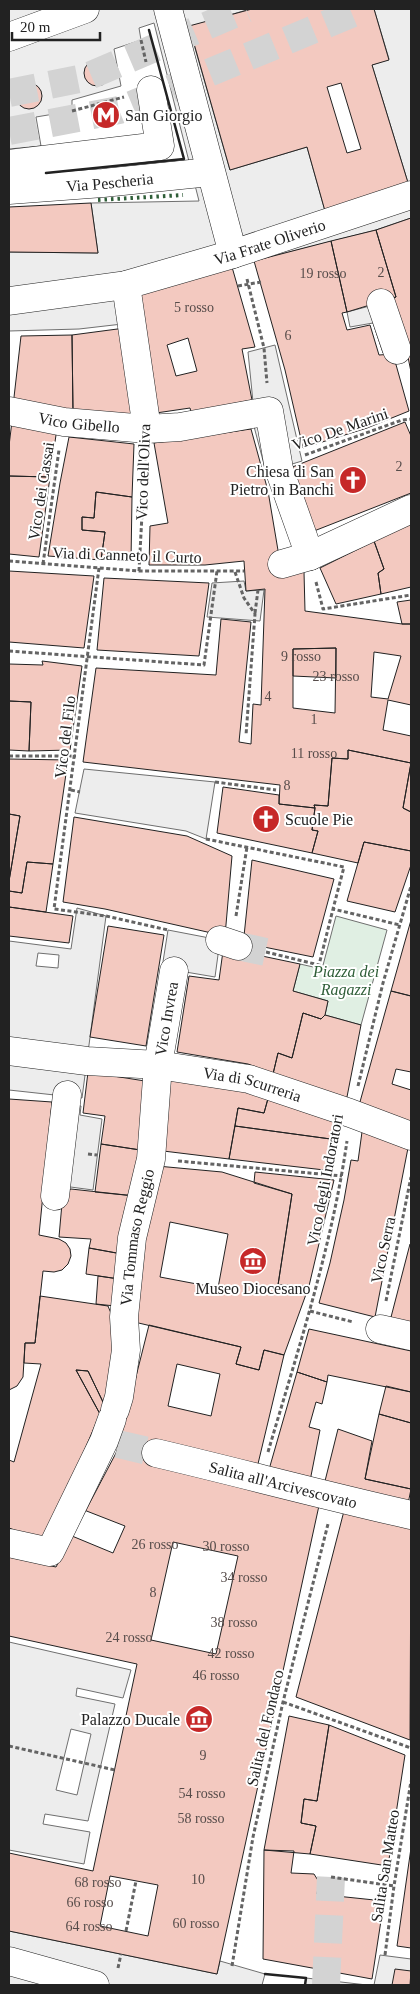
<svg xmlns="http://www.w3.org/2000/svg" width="420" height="1994" font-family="Georgia,serif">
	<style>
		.garden { fill: #e0efe3; stroke: #6f6f6f }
		.parking { fill: #ededed; stroke: #6f6f6f; fill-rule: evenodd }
		.building { fill: #f3c9c0; stroke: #222; fill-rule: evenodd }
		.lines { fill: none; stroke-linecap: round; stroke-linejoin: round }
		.minor-tunnel { stroke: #d3d3d3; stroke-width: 28; stroke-dasharray: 28 14; stroke-linecap: butt }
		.major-tunnel { stroke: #d3d3d3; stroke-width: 28; stroke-dasharray: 28 14; stroke-linecap: butt }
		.minor-casing { stroke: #222; stroke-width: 29 }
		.path { stroke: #646464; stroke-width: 3; stroke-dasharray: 4 2.5; stroke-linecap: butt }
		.minor { stroke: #fff; stroke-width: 28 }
		.hedge { stroke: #2f5e38; stroke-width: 4; stroke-dasharray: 2.5 4; stroke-linecap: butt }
		.wall { stroke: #222; stroke-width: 2.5 }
		.labels { text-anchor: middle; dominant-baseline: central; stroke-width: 4; stroke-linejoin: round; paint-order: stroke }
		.number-label { font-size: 14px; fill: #564c4a }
		.poi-label { font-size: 16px; fill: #222; stroke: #fff; text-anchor: start }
		.street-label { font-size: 16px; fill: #222; stroke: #fff }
		.park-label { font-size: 16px; font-style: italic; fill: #2f5e38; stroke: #fff }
	</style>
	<rect width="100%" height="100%" fill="#fff"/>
	<path class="garden" d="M336 916 387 930 361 1025 325 1015 328 1001 293 991 300 964 322 969Z"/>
	<path class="parking" d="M9 9H250L189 27 230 170 307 147 325 211 409 186 372 65 389 59 374 9H411V218L376 230 254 261 136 296 131 323 79 329 9 331V252L98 253 91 203 199 201 154 23 139 28 141 40 114 49 121 86 72 100V111L36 117 41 146 9 149Z
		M381 303 397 350 383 353 373 323 350 327 347 312Z
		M275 345 302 461 266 472 251 415 253 402 248 352Z
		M244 581 246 591 264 590 260 621 207 617 212 583Z
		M84 769 215 782 206 839 186 831 75 813Z
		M77 908 106 916 82 1098 9 1090V941L71 949ZM38 953 59 955 58 968 36 966Z
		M168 930 220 940 215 977 162 968Z
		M55 1104 81 1106 80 1115 102 1119 93 1190 48 1184Z
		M9 1642 131 1670 123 1698 77 1688 76 1696 115 1704 88 1821 45 1814 43 1824 90 1832 84 1864 9 1850ZM71 1729 91 1734 77 1795 56 1790Z
		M9 1931 217 1974 220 1961 265 1974 262 1985H9Z
		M380 1955 411 1959V1985H374Z
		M306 1978 367 1985H305Z"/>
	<path class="building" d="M252 9H374L389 60 372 65 409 186 325 211 307 147 230 170 189 26ZM341 83 361 149 347 153 327 87Z
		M84 73a13 13 0 1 1 26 0a13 13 0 1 1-26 0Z
		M16 96a13 13 0 1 1 26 0a13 13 0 1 1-26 0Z
		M91 203 98 253 9 252V207Z
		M411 218V372L407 352 383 300 396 297 376 230Z
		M376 230 396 297 347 312 331 241Z
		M331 241 347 312 342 313 347 330 370 325 379 355 393 354 409 411 367 428 303 448 285 370 254 261Z
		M232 267 255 347 242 349 252 400 191 412 190 408 156 413 136 296ZM188 338 197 371 176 376 167 345Z
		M125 328 135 414 73 412 72 335Z
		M72 335 73 412 13 406 21 336Z
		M12 421 57 428 50 477 9 476V446Z
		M405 422 411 436V493L314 531 290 468Z
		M251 429 268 491 282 574 304 572 305 611 402 624H411V705L388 700 383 730 411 736V812L403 808 411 763 348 750V759L332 758 328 806 314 805 315 808 279 804 280 785 83 762 96 668 216 675 221 619 251 622 239 742 251 744 253 704 261 705 265 589 246 591 244 561 205 565H149L150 526 168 523 154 443ZM336 648 335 713 293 708V649ZM374 652 401 656 388 699 371 697Z
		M69 437 134 444 132 497 96 492 94 518 82 517V530L105 532 101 560 48 556 60 483Z
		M9 476 50 477 39 557 9 554Z
		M96 492 132 497 131 561 101 560 105 532 82 530V517L94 518Z
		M411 522V587L381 594 378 573 384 569 374 541Z
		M374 541 384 569 378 573 381 594 336 604 320 568Z
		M9 571 94 576 84 648 9 642Z
		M104 578 209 583 199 656 97 650Z
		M411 600V624H402L397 602Z
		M336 648V678L293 676V649Z
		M42 661 82 666 70 750 29 751 31 702 9 701V664L43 665Z
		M9 701 31 702 29 751 9 750Z
		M348 750 411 763 403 808 411 812V851L364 842 358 863 312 853 318 831 312 830 315 808 314 805 328 806 332 758 348 759Z
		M9 759 68 760 53 864 27 862 22 893 9 891V881L20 816 9 814Z
		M223 787 279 795V804L315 808 312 830 318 831 312 853 217 833Z
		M9 814 20 816 9 881Z
		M74 817 187 836 232 856 225 936 105 909 63 902Z
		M364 842 411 851V865L395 912 347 901Z
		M252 860 334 879 313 957 264 947 262 956 300 964 293 991 328 1001 325 1015 321 1019 303 1013 292 1058 278 1053 273 1074 248 1064 177 1052 189 976 219 980 223 951 242 955Z
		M27 862 53 864 46 912 9 907V891L22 893Z
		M9 907 73 916 69 943 9 936Z
		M411 920V996L391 991Z
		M108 926 164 935 146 1046 90 1037Z
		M391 991 411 996V1072L396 1069 392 1084 411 1090V1122L358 1109Z
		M303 1013 321 1019 325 1015 361 1025 346 1102 273 1074 278 1053 292 1058Z
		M88 1072 145 1081 147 1151 101 1144 105 1116 83 1113Z
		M166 1077 269 1095 264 1113 238 1108 229 1159 155 1150Z
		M269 1095 341 1125 338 1140 235 1126 238 1108 264 1113Z
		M9 1099 52 1102 39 1235 59 1239 66 1243 70 1249 71 1256 68 1264 62 1270 54 1272 43 1271 35 1343H25L23 1377 17 1386 9 1390Z
		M235 1126 338 1140 333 1171 229 1159Z
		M362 1132 408 1148 375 1317 319 1303 330 1263 344 1200 351 1160 358 1161Z
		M101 1144 147 1151 135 1196 95 1192Z
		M157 1166 222 1172 292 1194 278 1285 309 1286 284 1355 264 1350 259 1370 236 1364 241 1347 130 1321ZM170 1222 228 1234 218 1288 160 1277Z
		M255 1172 334 1180 309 1286 278 1285 292 1194 254 1183Z
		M71 1189 135 1196 122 1254 89 1248 91 1239 59 1237 63 1192Z
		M410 1244H411V1327L390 1321Z
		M89 1248 122 1254 119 1279 86 1274Z
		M98 1276 119 1279 115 1306 96 1304Z
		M40 1296 108 1306 119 1333 112 1378 103 1402 88 1371 76 1370 100 1414 45 1542 9 1528V1460L14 1462 41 1364 24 1363 25 1343H35Z
		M149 1325 241 1347 236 1364 259 1370 264 1350 284 1355 257 1468 121 1436ZM177 1364 220 1374 211 1416 168 1406Z
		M309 1329 411 1351V1392L328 1375 327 1382 297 1372Z
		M76 1370 88 1371 103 1402 107 1406 100 1414Z
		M297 1372 327 1382 322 1404 316 1402 309 1427 320 1430 310 1481 268 1473Z
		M386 1386 411 1392V1423L379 1414Z
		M379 1414 411 1423V1489L365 1479Z
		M338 1429 372 1441 365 1479 411 1489 407 1509 324 1485Z
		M121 1436 158 1444 153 1462 116 1453Z
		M116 1453 320 1501 217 1974 9 1931V1853L93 1871 137 1664 9 1636V1557L56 1567ZM173 1542 238 1556 216 1654 151 1640ZM110 1876 158 1885 148 1936 100 1926Z
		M345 1507 411 1525 410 1740 296 1697Z
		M84 1510 125 1526 113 1553 72 1536Z
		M289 1716 329 1725 317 1801 304 1799 301 1823 316 1826 310 1854 264 1850Z
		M329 1725 405 1755 388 1866 310 1854 316 1826 301 1823 304 1799 317 1801Z
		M411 1848V1948L397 1946Z
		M264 1850 294 1851 291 1873 314 1874 319 1882 317 1894 384 1901 372 1979 263 1959Z
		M395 1969 411 1971 410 1985H392Z"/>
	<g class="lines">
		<path class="minor-tunnel" d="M238 946 266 952
			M118 1444 156 1453
			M326 1985 331 1877"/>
		<path class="major-tunnel" d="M9 93 84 78 246 9
			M9 131 119 110 363 9"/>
		<g class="minor-casing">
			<g id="minor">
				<path d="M168 9 233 254"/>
				<path d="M9 37 85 9"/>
				<path d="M9 164 160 146 151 90"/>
				<path id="s1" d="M9 190 103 183 210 172"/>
				<path d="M126 285 147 429"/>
				<path id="s2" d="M9 301 126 285 233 254 411 195"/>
				<path d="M381 303 397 350"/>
				<path id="s3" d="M9 411 64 422 147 429 180 427 269 411 279 469 310 556"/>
				<path d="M282 564 310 556 411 509"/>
				<path d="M220 940 238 946"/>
				<path id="s4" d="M9 1051 87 1061 158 1065 249 1079 350 1113 411 1136"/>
				<path d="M55 1196 67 1095"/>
				<path d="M380 1329 411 1336"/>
				<path id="s5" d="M115 1410 119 1397 126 1350 124 1317 132 1238 151 1159 158 1065 174 971"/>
				<path id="s6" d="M156 1453C241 1473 326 1496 411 1515"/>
				<path d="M9 1543 50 1552 104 1441 112 1419"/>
				<path d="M9 1961 95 1985"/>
			</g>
		</g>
		<path class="path" d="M141 40 146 62
			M72 111 124 97
			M247 279 264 348 267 383
			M238 286 261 282
			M305 455 402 420 411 419
			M9 561 139 571H244
			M43 564 59 450
			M99 568 54 909 106 916 168 930
			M139 571 145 458
			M235 572 244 598 255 614 246 735
			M316 582 323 609 411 595
			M255 613 258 590
			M9 651 204 665 217 571
			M9 756H76
			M215 782 276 790
			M71 790 80 792
			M206 839 344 867 333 909
			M236 916 247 847
			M266 952 319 965 333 909 400 925
			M358 1086 383 983 411 886
			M88 1154 97 1155
			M178 1161 342 1176
			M386 1301 411 1177
			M310 1311 353 1322
			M268 1452C298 1350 332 1246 347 1141
			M283 1702 411 1748
			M9 1746 115 1770
			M331 1877 394 1886
			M126 1931 136 1881
			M385 1955 394 1886 411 1781
			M232 1966 253 1837 283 1702 328 1524
			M118 1968 121 1954"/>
		<use href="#minor" class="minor"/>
		<path class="hedge" d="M98 200 183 195"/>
		<path class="wall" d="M46 173 184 159 149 30
			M265 1974 306 1978 305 1985"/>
	</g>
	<defs>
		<g id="metro-disc" transform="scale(1.4375)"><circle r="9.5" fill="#c62828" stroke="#fff"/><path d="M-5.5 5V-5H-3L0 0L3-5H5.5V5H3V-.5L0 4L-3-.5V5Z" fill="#fff"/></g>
		<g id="church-disc" transform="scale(1.4375)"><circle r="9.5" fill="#c62828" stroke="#fff"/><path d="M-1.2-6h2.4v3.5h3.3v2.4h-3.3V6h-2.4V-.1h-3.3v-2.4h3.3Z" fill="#fff"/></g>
		<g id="museum-disc" transform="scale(1.4375)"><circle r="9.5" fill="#c62828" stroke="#fff"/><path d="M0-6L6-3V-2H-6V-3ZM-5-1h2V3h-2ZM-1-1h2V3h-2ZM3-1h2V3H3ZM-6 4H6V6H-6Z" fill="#fff"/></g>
	</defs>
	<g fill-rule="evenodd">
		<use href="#metro-disc" x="106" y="115"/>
		<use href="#church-disc" x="353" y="480"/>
		<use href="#church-disc" x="266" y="819"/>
		<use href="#museum-disc" x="253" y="1261"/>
		<use href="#museum-disc" x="199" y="1719"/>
	</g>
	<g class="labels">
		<g class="number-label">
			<text x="381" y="272">2</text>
			<text x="323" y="273">19 rosso</text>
			<text x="194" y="307">5 rosso</text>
			<text x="288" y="335">6</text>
			<text x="399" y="466">2</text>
			<text x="301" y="656">9 rosso</text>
			<text x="336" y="676">23 rosso</text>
			<text x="268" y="696">4</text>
			<text x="314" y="719">1</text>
			<text x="314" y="753">11 rosso</text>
			<text x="287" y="785">8</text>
			<text x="155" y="1544">26 rosso</text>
			<text x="226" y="1546">30 rosso</text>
			<text x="244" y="1577">34 rosso</text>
			<text x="153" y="1592">8</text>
			<text x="234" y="1622">38 rosso</text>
			<text x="129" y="1637">24 rosso</text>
			<text x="231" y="1653">42 rosso</text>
			<text x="216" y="1675">46 rosso</text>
			<text x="203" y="1755">9</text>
			<text x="202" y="1793">54 rosso</text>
			<text x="201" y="1818">58 rosso</text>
			<text x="198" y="1879">10</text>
			<text x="98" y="1882">68 rosso</text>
			<text x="90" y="1902">66 rosso</text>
			<text x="196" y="1923">60 rosso</text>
			<text x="89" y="1926">64 rosso</text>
		</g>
		<g class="poi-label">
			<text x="125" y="115">San Giorgio</text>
			<text x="334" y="471" text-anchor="end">Chiesa di San<tspan x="334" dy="18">Pietro in Banchi</tspan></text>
			<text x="285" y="819">Scuole Pie</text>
			<text x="253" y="1288" text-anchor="middle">Museo Diocesano</text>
			<text x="180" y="1719" text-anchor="end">Palazzo Ducale</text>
		</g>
		<g class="street-label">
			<text stroke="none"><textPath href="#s1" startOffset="101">Via Pescheria</textPath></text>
			<text stroke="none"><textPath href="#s2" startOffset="268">Via Frate Oliverio</textPath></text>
			<text stroke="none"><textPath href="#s3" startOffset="71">Vico Gibello</textPath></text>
			<text transform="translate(340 429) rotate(-19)">Vico De Marini</text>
			<text transform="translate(143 472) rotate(-88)">Vico dell'Oliva</text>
			<text transform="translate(41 491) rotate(-81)">Vico dei Cassai</text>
			<text transform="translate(127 555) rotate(2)">Via di Canneto il Curto</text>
			<text transform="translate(65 737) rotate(-83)">Vico del Filo</text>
			<text stroke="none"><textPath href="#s5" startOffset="396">Vico Invrea</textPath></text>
			<text stroke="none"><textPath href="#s4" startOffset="246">Via di Scurreria</textPath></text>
			<text transform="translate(325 1180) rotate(-79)">Vico degli Indoratori</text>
			<text stroke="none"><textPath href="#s5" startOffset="175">Via Tommaso Reggio</textPath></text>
			<text transform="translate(383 1250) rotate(-78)">Vico Serra</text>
			<text stroke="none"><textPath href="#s6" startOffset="131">Salita all'Arcivescovato</textPath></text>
			<text transform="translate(265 1728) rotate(-77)">Salita del Fondaco</text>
			<text transform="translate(385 1866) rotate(-81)">Salita San Matteo</text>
		</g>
		<g class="park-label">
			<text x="346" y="971">Piazza dei<tspan x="346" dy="18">Ragazzi</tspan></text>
		</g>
	</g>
	<rect width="420" height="1994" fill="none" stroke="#222222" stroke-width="20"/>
	<path d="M12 32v8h88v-8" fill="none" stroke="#222222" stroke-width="2.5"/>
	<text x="20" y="32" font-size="15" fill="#222222" stroke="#ffffff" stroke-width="4" paint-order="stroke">20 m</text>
</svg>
